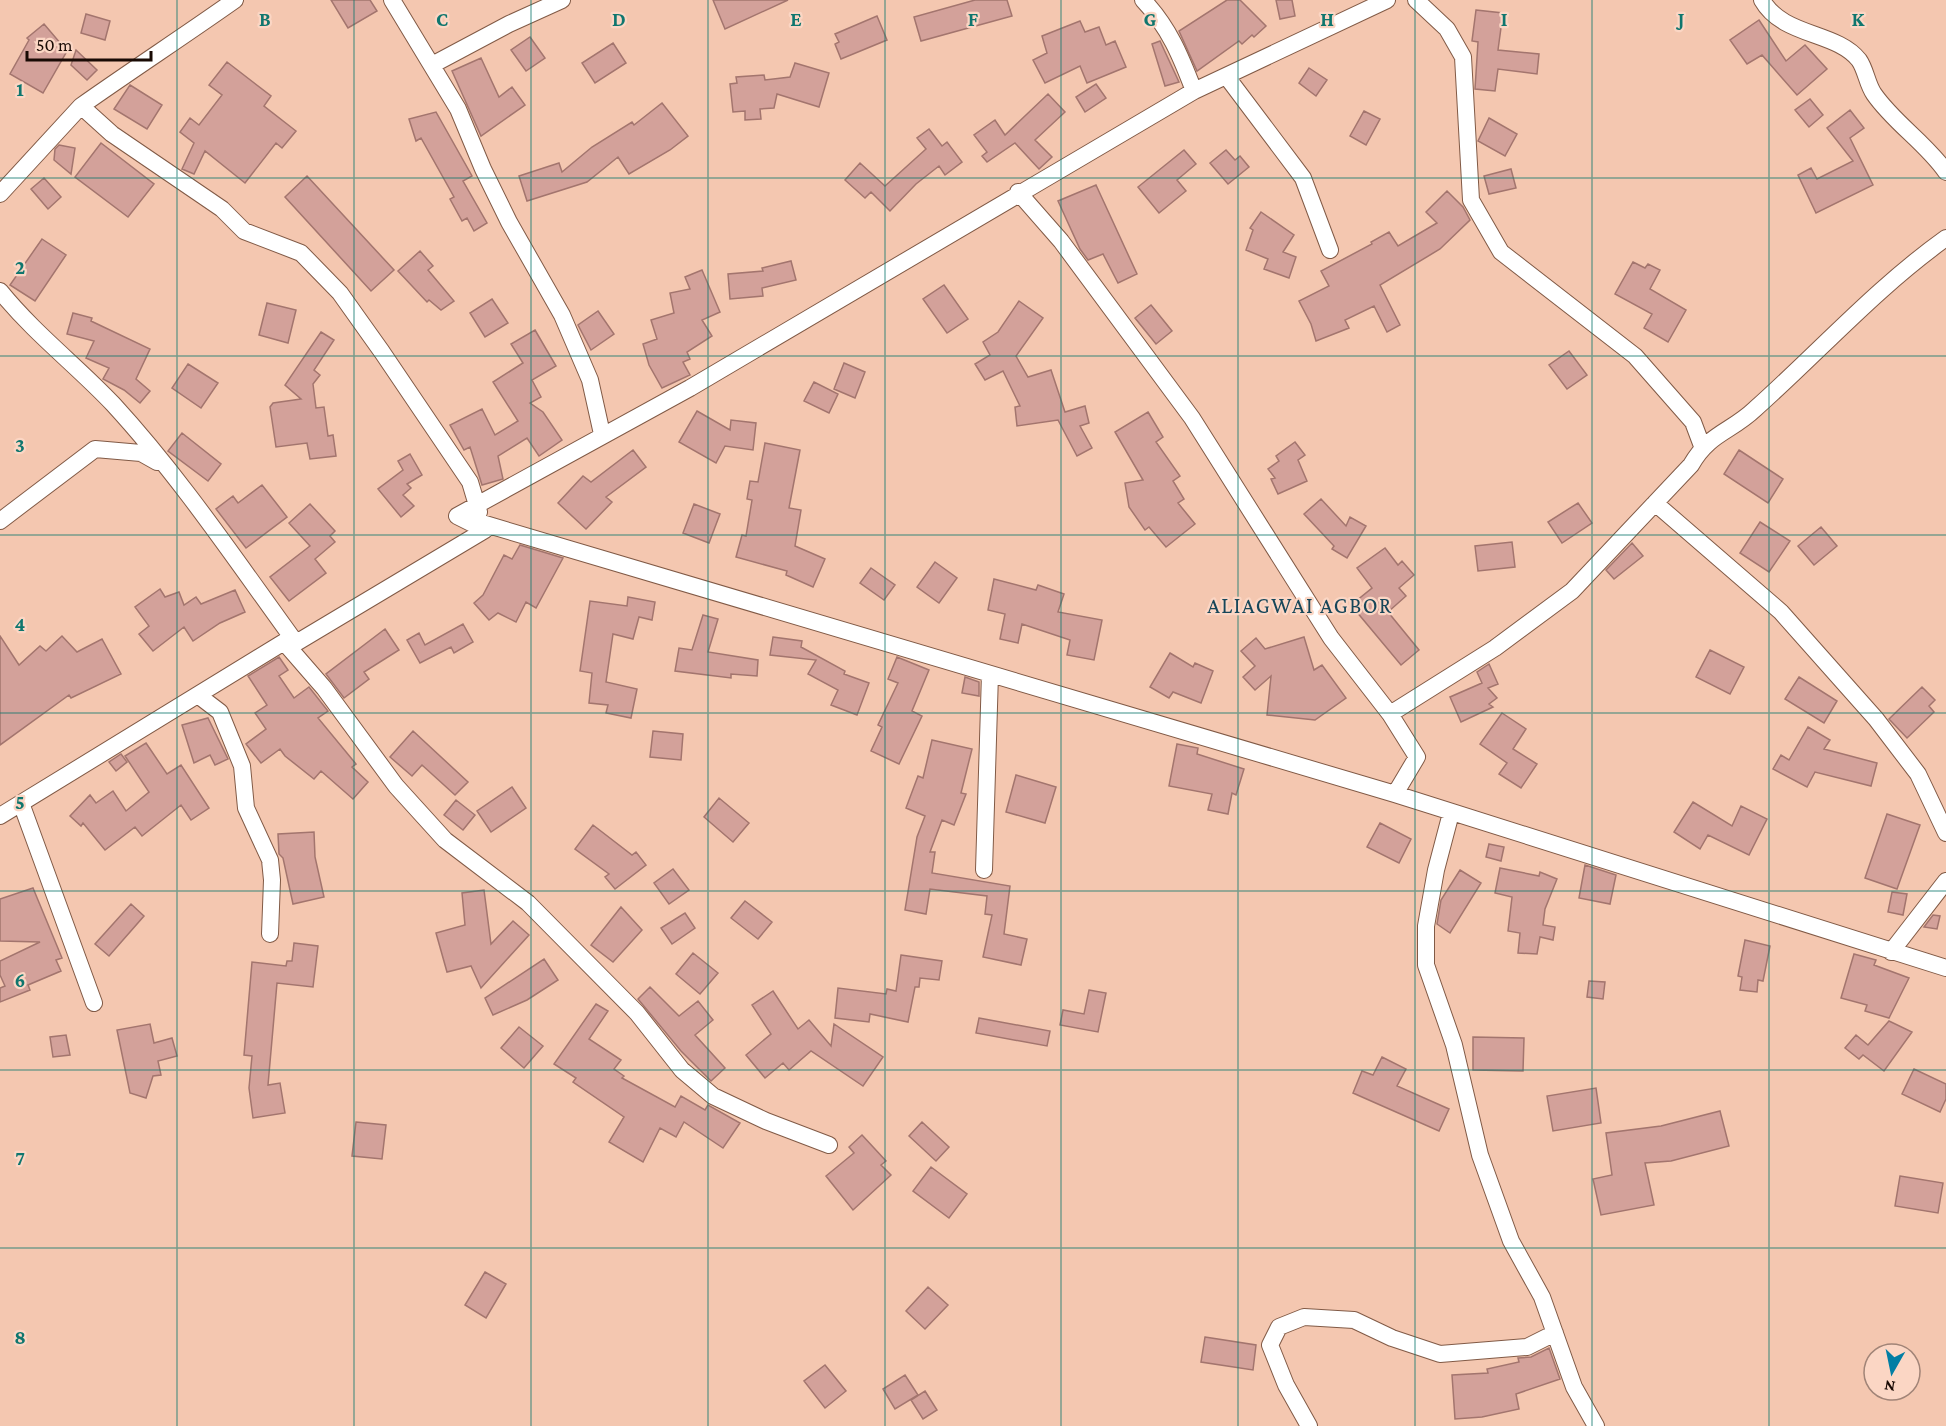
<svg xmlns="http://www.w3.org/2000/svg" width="1946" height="1426" font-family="'Crimson Pro',serif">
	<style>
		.building { fill: #d3a19a; stroke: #a3756e; stroke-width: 1.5 }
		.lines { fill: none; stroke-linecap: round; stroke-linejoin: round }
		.minor-casing { stroke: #815a46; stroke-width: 18 }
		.minor { stroke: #fff; stroke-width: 16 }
		.grid { fill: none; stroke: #0f766e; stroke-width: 1.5; stroke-opacity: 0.55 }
		.labels { text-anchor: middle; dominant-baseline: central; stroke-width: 4.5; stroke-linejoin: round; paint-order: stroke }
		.quarter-label { font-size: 22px; letter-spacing: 1.5px; fill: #164659; stroke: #fbd6c4 }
		.grid-label { font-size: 20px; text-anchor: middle; font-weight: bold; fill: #0f766e; stroke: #fbd6c4; stroke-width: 4.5; stroke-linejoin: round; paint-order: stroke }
	</style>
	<rect width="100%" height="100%" fill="#f4c7b0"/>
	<path class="building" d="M331 0H370L377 11 348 28Z
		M713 0H788L725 29Z
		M975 0H1007L1012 16 921 41 914 17Z
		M1227 0H1240L1266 26 1254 37 1252 35 1242 44 1239 41 1197 71 1179 31Z
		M1276 0H1292L1295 16 1280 19Z
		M1476 10 1503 13 1498 50 1539 54 1537 74 1498 69 1495 91 1475 89 1478 42 1472 41Z
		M86 14 110 21 105 40 81 33Z
		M877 16 887 40 841 59 835 44 839 42 835 34Z
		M1759 20 1786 61 1805 45 1827 69 1797 95 1762 55 1747 64 1730 40Z
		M1080 21 1085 32 1099 27 1106 45 1115 41 1126 67 1087 83 1080 66 1045 83 1033 60 1047 53 1042 36Z
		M44 24 67 51 43 93 10 74 29 40 27 38Z
		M530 37 545 58 526 71 511 50Z
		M1160 41 1179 82 1165 86 1152 44Z
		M613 43 626 63 595 83 582 63Z
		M76 50 97 70 87 80 71 65Z
		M481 58 499 97 512 87 525 105 481 136 452 71Z
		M227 62 271 96 264 106 296 131 282 148 276 143 245 183 205 151 194 174 182 169 194 143 180 132 190 118 199 125 222 95 209 85Z
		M795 63 829 73 819 107 777 94 774 108 760 109 761 119 745 120V111L733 112 730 84 737 83 736 77 764 75 765 80 790 77Z
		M1309 68 1327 80 1316 96 1299 83Z
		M1096 84 1106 98 1085 112 1076 97Z
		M130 85 162 105 147 129 114 109Z
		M1048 94 1065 112 1035 140 1052 157 1039 169 1015 143 987 162 982 156 987 152 974 135 995 120 1005 135Z
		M1810 99 1823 115 1809 127 1795 110Z
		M662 103 688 136 670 150 629 174 618 157 587 182 527 201 519 176 559 163 562 172 592 147 632 122 634 125Z
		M1850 110 1864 128 1850 138 1873 185 1816 213 1798 175 1811 168 1817 179 1853 161 1827 128Z
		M1364 111 1380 119 1366 145 1350 136Z
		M436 112 472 176 463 181 487 223 474 231 467 218 462 221 450 199 454 197 421 138 416 141 409 119Z
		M1489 118 1517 134 1505 156 1478 141Z
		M929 129 942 146 947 142 962 162 945 175 939 166 916 184 890 211 871 192 865 198 845 180 860 163 885 186 926 149 917 138Z
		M101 143 154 184 128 217 75 177Z
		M59 145 75 148 71 174 54 160 55 149Z
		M1184 150 1196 164 1177 180 1186 191 1159 213 1138 187Z
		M1226 150 1235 160 1240 156 1249 167 1228 184 1210 163Z
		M1511 169 1516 188 1489 194 1484 176Z
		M307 176 394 270 371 291 285 197Z
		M44 178 61 197 48 209 31 189Z
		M1096 185 1137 274 1118 283 1103 254 1088 260 1080 249 1058 201Z
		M1447 191 1463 207 1470 220 1440 249 1380 285 1400 325 1387 332 1374 306 1345 320 1349 328 1316 341 1311 324 1299 301 1329 286 1321 271 1372 244 1371 242 1389 232 1398 246 1437 223 1426 212Z
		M1261 212 1294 235 1283 252 1296 257 1289 278 1264 269 1268 259 1246 250 1253 230 1250 228Z
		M42 239 66 255 35 301 10 285Z
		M420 251 433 266 428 270 454 301 441 310 429 300 427 302 398 271Z
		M791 261 796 280 762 288 763 296 730 299 728 274 763 271 762 268Z
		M1633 262 1645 268 1648 264 1660 270 1650 289 1686 310 1668 342 1644 328 1652 314 1615 294Z
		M702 270 720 312 702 320 712 336 687 352 690 359 683 362 690 375 662 388 649 365 643 344 657 339 651 320 674 313 670 293 690 289 685 277Z
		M944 285 968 319 947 333 923 299Z
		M492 299 508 323 485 337 470 313Z
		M1019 301 1043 318 1016 356 1028 377 1051 370 1065 412 1085 406 1089 423 1080 426 1092 448 1077 456 1058 420 1017 426 1015 407 1020 406 1003 371 985 380 975 364 990 355 983 342 998 332Z
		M267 303 296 310 288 343 259 335Z
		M1151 305 1172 331 1156 344 1135 318Z
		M598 311 614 334 591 350 578 325Z
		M73 313 92 318 91 321 150 349 136 379 150 391 140 403 124 390 103 379 109 368 86 358 94 341 67 334Z
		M535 330 556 366 532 380 541 397 530 403 543 412 562 440 539 456 527 438 498 456 503 479 482 485 470 447 464 450 450 425 482 409 495 435 518 421 493 382 523 363 511 344Z
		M321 332 334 340 314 370 320 375 313 384 316 408 324 407 328 436 333 435 336 456 310 459 307 443 276 447 270 407 273 403 301 399 285 385Z
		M1569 351 1587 375 1567 389 1549 365Z
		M844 363 865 372 855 398 834 389Z
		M188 364 218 383 201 408 172 388Z
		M814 382 838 394 829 413 804 401Z
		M697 411 730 430 731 420 756 423 753 450 725 446 716 463 679 442Z
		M1148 412 1163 437 1156 442 1180 476 1173 481 1184 499 1178 503 1195 524 1166 547 1149 527 1145 530 1129 507 1125 483 1143 480 1115 432Z
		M182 433 221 464 208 481 168 451Z
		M1295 442 1305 455 1298 460 1307 481 1278 494 1271 479 1275 478 1268 469 1279 461 1276 456Z
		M765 443 800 450 789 508 801 510 795 546 825 559 813 587 786 575 787 571 736 557 742 535 746 536 752 500 747 499 750 481 758 482Z
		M633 450 646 467 606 497 612 502 586 529 558 503 583 476 591 482Z
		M1739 450 1783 479 1768 503 1724 474Z
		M410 454 422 475 407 484 411 488 403 495 414 506 401 517 378 489 403 470 398 461Z
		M262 485 287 517 246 548 216 509 233 496 238 503Z
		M1321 499 1346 526 1350 517 1366 526 1347 558 1332 549 1334 546 1304 514Z
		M1578 503 1592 523 1562 543 1548 522Z
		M310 504 335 531 330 536 335 542 315 559 326 573 289 601 270 577 310 546 289 523Z
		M694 504 720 514 709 543 683 533Z
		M1760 522 1790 541 1769 572 1740 553Z
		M1821 527 1837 546 1814 565 1798 546Z
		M1512 542 1515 567 1478 571 1475 546Z
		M1632 543 1643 556 1614 579 1606 570Z
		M520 545 563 558 536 608 526 602 516 622 498 613 489 620 474 603 483 595 504 555 512 559Z
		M1385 548 1398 565 1402 561 1414 575 1399 588 1406 596 1388 612 1419 650 1401 665 1351 605 1372 588 1357 568Z
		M935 562 957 578 939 603 917 587Z
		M871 568 895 585 884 600 860 583Z
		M994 579 1036 590 1038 585 1064 594 1058 612 1102 620 1094 660 1067 655 1070 640 1022 624 1018 643 1000 639 1005 614 988 610Z
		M160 589 165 597 179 592 184 605 196 597 201 604 235 590 245 612 220 623 193 641 184 627 153 651 139 634 149 626 135 607Z
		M628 597 655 602 652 620 639 617 633 639 613 634 606 682 637 689 631 718 606 713 608 705 589 703 592 673 580 671 590 601 627 606Z
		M703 615 718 619 708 652 758 660 757 676 731 674V678L675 671 679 648 692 650Z
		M463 624 473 642 454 653 451 647 420 663 407 640 419 633 425 645Z
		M385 629 399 650 364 672 369 679 344 698 326 674Z
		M0 636 19 665 40 646 46 651 62 636 77 652 102 639 121 674 71 698 69 695 0 745Z
		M773 637 802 641 801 647 845 671 844 674 869 683 857 715 831 705 838 690 808 674 816 660 770 655Z
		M1304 637 1314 670 1322 665 1346 698 1315 720 1267 715 1271 676 1255 690 1243 677 1255 666 1241 651 1256 638 1265 649Z
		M1710 650 1744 667 1730 694 1696 677Z
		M1170 653 1193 667 1195 663 1213 671 1201 703 1173 692 1169 698 1150 687Z
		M279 657 288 670 279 676 294 698 309 687 328 711 318 718 356 764 352 767 368 782 353 799 321 771 314 779 285 756 280 749 261 763 246 744 266 729 255 713 267 705 248 676Z
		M897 657 929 670 912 711 922 716 899 764 871 751 882 727 878 725 898 683 888 679Z
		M1489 664 1498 684 1488 688 1497 698 1489 704 1493 707 1461 722 1450 697 1482 683 1477 672Z
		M965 677 979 682V696L962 693Z
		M1799 677 1837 701 1824 723 1785 699Z
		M1922 687 1935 700 1929 706 1934 712 1907 738 1889 719Z
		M1502 713 1526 729 1513 749 1537 764 1521 788 1499 774 1507 763 1480 744Z
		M208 718 228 759 215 765 210 755 194 763 182 725Z
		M1808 727 1830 740 1824 749 1877 763 1871 786 1815 772 1807 787 1773 769 1781 755 1789 760Z
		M413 731 468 782 455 795 422 765 412 776 390 757Z
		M653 731 683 734 681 760 650 757Z
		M932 740 972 749 961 793 966 794 954 825 942 820 930 852H935L932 873 1010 886 1004 934 1027 939 1021 965 983 957 992 915 985 914 987 896 930 889 926 914 905 910 917 837 925 816 906 808 918 776 923 778Z
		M146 743 167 774 181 765 209 808 191 820 181 805 142 836 135 827 105 850 83 823 81 826 70 816 90 795 96 803 113 791 126 811 149 792 125 756Z
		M1177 744 1198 748 1197 754 1244 769 1236 795 1232 793 1228 814 1208 810 1212 794 1169 786Z
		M121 754 127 762 116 771 109 762Z
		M1016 775 1056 787 1045 823 1006 812Z
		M512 787 526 808 491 832 477 811Z
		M719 798 749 823 733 842 704 817Z
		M456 800 475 815 463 830 444 815Z
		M1693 802 1732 826 1741 806 1767 819 1749 855 1708 835 1700 849 1674 832Z
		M1887 814 1920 825 1897 889 1865 878Z
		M1380 823 1411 839 1399 863 1367 847Z
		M593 825 632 855 636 852 646 865 615 889 605 877 609 874 575 849Z
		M314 832 315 857 324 897 293 904 283 858 279 854 278 834Z
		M1489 844 1504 847 1501 861 1486 857Z
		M1585 865 1616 875 1610 904 1579 898Z
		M1500 868 1539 876 1540 872 1557 879 1545 909 1543 925 1555 927 1553 940 1540 937 1537 954 1518 953 1520 933 1508 931 1512 897 1495 893Z
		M673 869 689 890 669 904 654 883Z
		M1460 870 1481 883 1450 933 1437 924 1441 900Z
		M33 888 62 958 56 960 61 971 28 985 30 990 0 1002V988L5 986 0 975V961L40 942 0 941V899Z
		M484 890 491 944 513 921 529 935 481 988 471 966 447 972 436 933 465 925 462 893Z
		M1892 892 1907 894 1903 915 1888 912Z
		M745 901 772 922 758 939 731 918Z
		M131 904 144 916 109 956 95 944Z
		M621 907 642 930 613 962 591 945Z
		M685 913 695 928 672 944 661 928Z
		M1933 915 1940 916 1937 929 1924 927Z
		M1745 940 1770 946 1763 981 1758 980 1757 992 1740 990 1742 977 1738 976Z
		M294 943 318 946 313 987 277 983 268 1085 280 1083 285 1113 253 1118 249 1088 252 1056 244 1055 252 962 286 966 287 961H292Z
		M693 953 718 973 700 994 676 974Z
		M1854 954 1876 960 1874 965 1909 978 1889 1018 1865 1011 1867 1005 1841 998Z
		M901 955 942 961 939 980 920 978 919 987H915L908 1022 870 1014 869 1022 835 1018 838 988 886 994 887 989 896 991Z
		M544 959 558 980 527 1000 493 1015 485 998Z
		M1589 981 1605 982 1603 999 1587 997Z
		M650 987 679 1016 698 1001 713 1020 695 1035 725 1068 711 1081 681 1051 638 999Z
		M1089 990 1106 993 1098 1032 1060 1025 1063 1010 1084 1014Z
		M773 991 798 1029 809 1020 831 1046 834 1024 883 1057 863 1086 811 1051 789 1070 783 1063 765 1078 746 1055 771 1034 752 1005Z
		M596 1004 608 1011 589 1039 621 1060 614 1069 624 1076 622 1078 675 1107 681 1096 705 1110 708 1105 740 1123 723 1148 684 1122 676 1137 660 1128 643 1162 609 1142 624 1117 573 1082 576 1078 554 1064Z
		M979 1018 1050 1031 1047 1046 976 1033Z
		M1889 1021 1912 1032 1884 1071 1863 1055 1859 1059 1845 1048 1856 1035 1868 1045Z
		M150 1024 154 1043 172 1038 177 1056 158 1061 161 1075 153 1076 146 1098 130 1093 117 1030Z
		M519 1027 543 1046 524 1068 501 1048Z
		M66 1035 70 1055 53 1057 50 1037Z
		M1473 1037 1524 1038 1523 1071 1473 1070Z
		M1382 1057 1406 1069 1397 1086 1449 1109 1439 1131 1353 1093 1362 1071 1373 1075Z
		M1914 1069 1946 1084V1099L1940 1112 1902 1094Z
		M1596 1088 1601 1123 1553 1131 1547 1096Z
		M1720 1111 1729 1146 1671 1161 1645 1163 1654 1205 1601 1215 1593 1179 1612 1175 1606 1133 1661 1126Z
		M356 1122 386 1125 382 1159 352 1156Z
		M922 1122 949 1147 936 1161 909 1136Z
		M862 1135 886 1161 881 1165 891 1175 853 1210 826 1176 854 1153 849 1147Z
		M931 1167 967 1194 949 1218 913 1191Z
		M1900 1176 1943 1183 1938 1213 1895 1206Z
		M485 1272 506 1284 486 1318 465 1305Z
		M928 1287 948 1305 925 1329 906 1311Z
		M1205 1337 1256 1345 1253 1370 1201 1362Z
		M1549 1348 1560 1379 1516 1394 1519 1409 1482 1417 1455 1419 1452 1375 1488 1373 1487 1369 1519 1362 1518 1358 1531 1357Z
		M825 1365 846 1391 825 1408 804 1381Z
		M905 1375 918 1395 895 1409 883 1389Z
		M925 1391 937 1410 923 1419 911 1400Z"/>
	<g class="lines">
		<g class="minor-casing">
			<path id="minor" d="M235 0C184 36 132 70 81 106L112 134 222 209 244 231 301 253 340 293 382 352 470 482 479 512
				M392 0 458 109 483 169 509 222 562 315 590 380 602 434
				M1143 0C1169 27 1181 57 1194 91
				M1416 0 1447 29 1463 57 1471 200 1501 252 1635 356 1693 422 1702 446
				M1762 0C1783 37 1836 31 1859 60 1866 70 1867 84 1874 94 1894 123 1926 143 1946 172
				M432 65 509 24 562 0
				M1227 77 1303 178 1330 250
				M1018 192 1061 241 1192 418 1331 638 1390 714 1417 757 1395 794
				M0 194 81 106
				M0 291C35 334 76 365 113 404 181 478 237 562 296 643
				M1655 503 1781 612 1876 719 1918 774 1946 833
				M0 521 95 449 141 453 157 462
				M475 521 1395 794 1946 968
				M284 642 324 688 396 786 445 840 528 903 637 1013 682 1070 713 1096 766 1121 829 1145
				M199 696 220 712 242 766 246 808 270 860 272 880 270 934
				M1390 714 1495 648 1572 591 1691 465C1709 433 1731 432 1755 409 1819 352 1876 288 1946 238
				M21 803 94 1003
				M1451 813 1436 870 1426 926V965L1454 1045 1480 1155 1511 1241 1542 1297 1574 1387 1596 1426
				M0 816 284 642 296 643 485 530 457 516 690 388 1194 91 1387 0
				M984 870 990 674
				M1891 952 1946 881
				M1309 1426 1286 1385 1270 1345 1279 1327 1304 1317 1354 1320 1392 1338 1440 1354 1527 1347 1555 1333"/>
		</g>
		<use href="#minor" class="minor"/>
	</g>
	<path class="grid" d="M177 0V1426M354 0V1426M531 0V1426M708 0V1426M885 0V1426M1061 0V1426M1238 0V1426M1415 0V1426M1592 0V1426M1769 0V1426M0 178H1946M0 356H1946M0 535H1946M0 713H1946M0 891H1946M0 1070H1946M0 1248H1946"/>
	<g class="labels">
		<g class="quarter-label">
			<text x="1300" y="605">ALIAGWAI AGBOR</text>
		</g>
	</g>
	<g class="grid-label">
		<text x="265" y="26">B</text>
		<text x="442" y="26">C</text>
		<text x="619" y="26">D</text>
		<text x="796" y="26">E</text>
		<text x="973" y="26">F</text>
		<text x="1150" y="26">G</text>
		<text x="1327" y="26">H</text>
		<text x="1504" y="26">I</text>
		<text x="1681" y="26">J</text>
		<text x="1858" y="26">K</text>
		<text x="20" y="96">1</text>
		<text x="20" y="274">2</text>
		<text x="20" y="452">3</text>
		<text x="20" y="631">4</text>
		<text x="20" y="809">5</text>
		<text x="20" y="987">6</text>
		<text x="20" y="1165">7</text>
		<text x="20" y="1344">8</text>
	</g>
	<g transform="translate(1892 1372) rotate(189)"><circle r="28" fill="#fbd6c4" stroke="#a18477" stroke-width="1.5"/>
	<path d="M0-4.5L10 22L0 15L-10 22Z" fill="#027ea4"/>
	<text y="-9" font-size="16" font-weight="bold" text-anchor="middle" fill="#190a04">N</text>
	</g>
	<path d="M27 51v9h124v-9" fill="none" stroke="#190a04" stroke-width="3"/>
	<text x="36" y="51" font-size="18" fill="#190a04" stroke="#fbd6c4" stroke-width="4.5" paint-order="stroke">50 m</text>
</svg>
